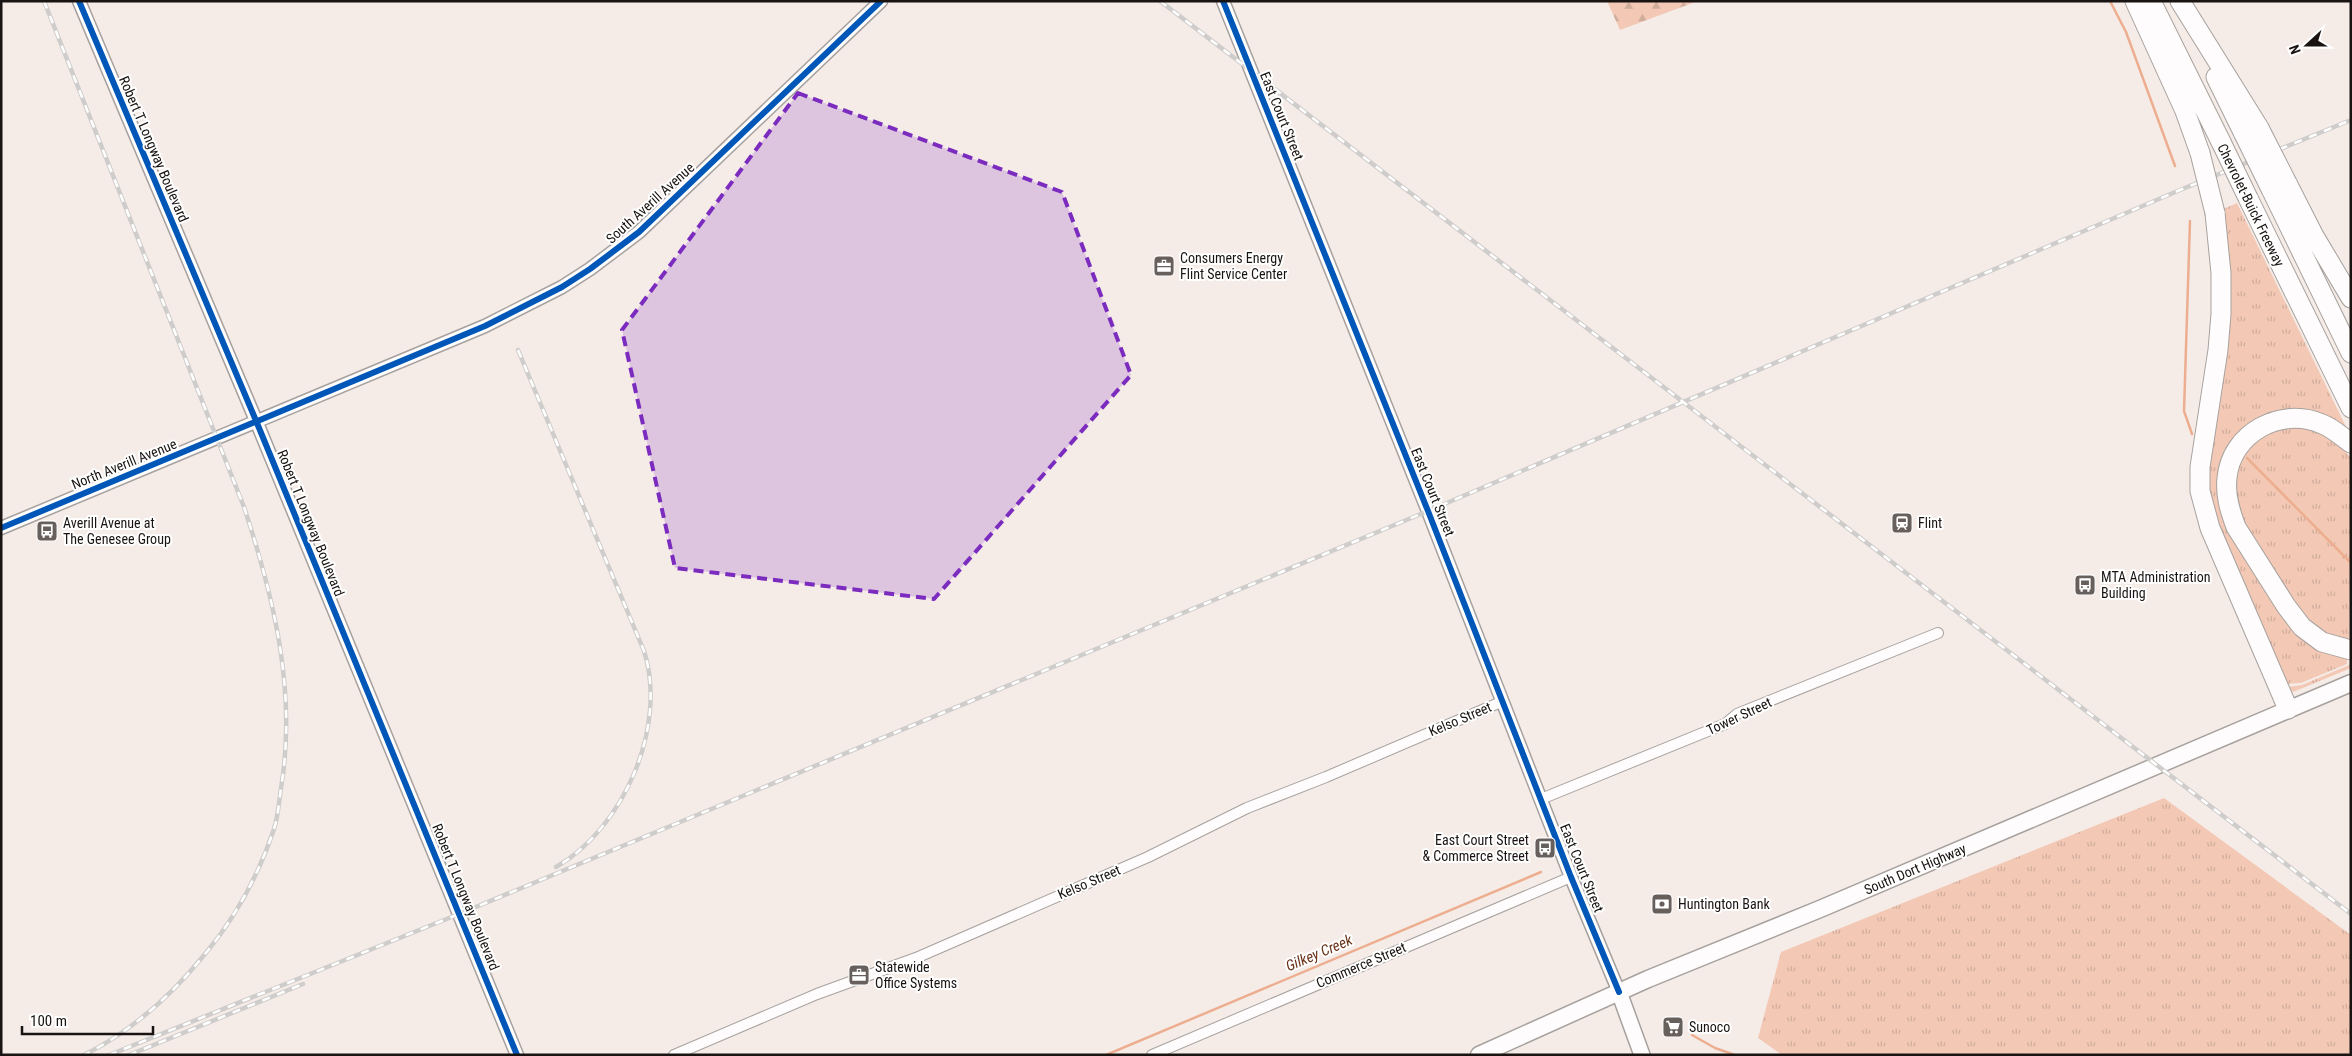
<svg xmlns="http://www.w3.org/2000/svg" width="2352" height="1056" font-family="'Roboto Condensed',sans-serif">
	<style>
		.grass { fill: url(#grass-tufts) }
		.forest { fill: url(#forest-firs) }
		.lines { fill: none; stroke-linecap: round; stroke-linejoin: round }
		.stream { stroke: #edae90; stroke-width: 2.5 }
		.minor-casing { stroke: #a7a19d; stroke-width: 12 }
		.tertiary-casing { stroke: #a7a19d; stroke-width: 15 }
		.secondary-casing { stroke: #a7a19d; stroke-width: 18 }
		.primary-casing { stroke: #a7a19d; stroke-width: 19 }
		.motorway-casing { stroke: #a7a19d; stroke-width: 21 }
		.minor { stroke: #fefcfc; stroke-width: 10 }
		.tertiary { stroke: #fefcfc; stroke-width: 12 }
		.secondary { stroke: #fefcfc; stroke-width: 15 }
		.primary { stroke: #fefcfc; stroke-width: 16 }
		.motorway { stroke: #fefcfc; stroke-width: 19 }
		.rail-casing { stroke: #cfcdcb; stroke-width: 4.5 }
		.rail { stroke: #fff; stroke-width: 2.5; stroke-dasharray: 8; stroke-linecap: butt }
		.motorway-bridge-casing { stroke: #a7a19d; stroke-width: 21; stroke-linecap: butt }
		.motorway-bridge { stroke: #fefcfc; stroke-width: 19 }
		.cycleway-casing { stroke: #fff; stroke-width: 9 }
		.cycleway { stroke: #0057b8; stroke-width: 6 }
		.marked { fill: #7b2cbf; fill-opacity: 0.2; stroke: #7b2cbf; stroke-width: 4; stroke-dasharray: 10 6; stroke-linejoin: round }
		.labels { text-anchor: middle; dominant-baseline: central; stroke-width: 4; stroke-linejoin: round; paint-order: stroke }
		.street-label { font-size: 14px; fill: #191311; stroke: #fff }
		.poi-label { font-size: 14px; fill: #191311; stroke: #fff; text-anchor: start }
		.water-label { font-size: 15px; font-style: italic; fill: #6b3417; stroke: #fff }
	</style>
	<defs>
		<pattern id="grass-tufts" width="24" height="20" patternUnits="userSpaceOnUse" patternTransform="scale(1.25)"><rect width="24" height="20" fill="#f3c9b6"/><path d="M3 7l-1-3M5 7V3M7 7l1-3M15 17l-1-3M17 17v-4M19 17l1-3" fill="none" stroke="#d0ac9b"/></pattern>
		<pattern id="forest-firs" width="22" height="20" patternUnits="userSpaceOnUse" patternTransform="scale(1.25)"><rect width="22" height="20" fill="#f3c9b6"/><path d="M5 1l3.5 6h-7zM16 11l3.5 6h-7z" fill="#d0ac9b"/></pattern>
	</defs>
	<rect width="100%" height="100%" fill="#f5ece8"/>
	<path class="grass" d="M2237 203 2350 435 2284 414 2222 472 2279 605 2347 656V664L2301 683 2286 684 2218 523 2208 494 2219 211Z
		M2301 426C2324 433 2336 439 2351 458L2349 643C2307 632 2295 603 2272 569 2246 531 2212 480 2256 442 2260 439 2264 434 2268 432 2276 427 2292 427 2301 426Z
		M2351 656V668L2293 692 2288 687 2302 685 2349 665Z
		M2164 798 2351 935V1055H1782L1758 1038 1781 952Z"/>
	<path class="forest" d="M1607 1H1698L1620 30Z"/>
	<g class="lines">
		<path class="stream" d="M2110 1 2126 32 2175 166
			M2190 221 2184 411 2192 434
			M2247 458 2351 563
			M1692 1035 1715 1048 1735 1055
			M1106 1055 1541 872"/>
		<g class="minor-casing">
			<path id="minor" d="M1541 799 1725 724 1737 714 1938 633
				M674 1055 817 994 916 958 1148 857 1247 808 1326 777 1501 702
				M1152 1055 1571 877"/>
		</g>
		<g class="tertiary-casing">
			<path id="tertiary" d="M79 1 257 423 517 1055
				M1223 1 1428 511 1571 877 1619 992
				M1 528 485 326 562 287 590 269 639 232 881 1"/>
		</g>
		<g class="secondary-casing">
			<path id="secondary" d="M1619 992 1642 1055"/>
		</g>
		<g class="primary-casing">
			<path id="primary" d="M1479 1055 1648 979 1820 909 2351 683"/>
		</g>
		<g class="motorway-casing">
			<path id="motorway" d="M2135 1 2185 111 2200 153
				M2151 1 2222 144
				M2180 1 2259 128
				M2216 77 2244 134
				M2287 183 2314 236 2351 298
				M2271 189 2351 353
				M2248 198 2351 408
				M2215 213 2221 273V314L2218 350 2200 467V491L2210 528 2288 709
				M2351 443C2342 437 2333 428 2322 424 2281 406 2231 433 2227 478 2225 495 2230 511 2236 527L2286 606 2302 627 2322 642 2351 650"/>
		</g>
		<use href="#minor" class="minor"/>
		<use href="#tertiary" class="tertiary"/>
		<use href="#secondary" class="secondary"/>
		<use href="#primary" class="primary"/>
		<use href="#motorway" class="motorway"/>
		<g class="rail-casing">
			<path id="rail" d="M44 1 244 507C274 598 297 692 281 788 279 802 278 817 274 829 259 874 235 918 205 954 172 995 132 1031 84 1055
				M1160 1 2351 914
				M518 350 644 651C668 726 624 828 556 867
				M109 1055 459 914 1428 511 2180 190 2351 120
				M129 1055 303 984"/>
		</g>
		<use href="#rail" class="rail"/>
		<g class="motorway-bridge-casing">
			<path id="motorway-bridge" d="M2259 128 2287 183
				M2244 134 2271 189
				M2222 144 2248 198
				M2200 153 2215 213"/>
		</g>
		<use href="#motorway-bridge" class="motorway-bridge"/>
		<g class="cycleway-casing">
			<path id="cycleway" d="M79 1 257 423 517 1055
				M1223 1 1428 511 1571 877 1619 992
				M1 528 485 326 562 287 590 269 639 232 881 1"/>
		</g>
		<use href="#cycleway" class="cycleway"/>
	</g>
	<path class="marked" d="M798 93 1062 192 1131 375 934 599 675 568 622 330Z"/>
	<defs>
		<g id="office-square" transform="scale(1.125)"><rect x="-9" y="-9" width="18" height="18" rx="4" fill="#665f5c" stroke="#fff"/><path d="M-6-3h4V-5.5h4V-3h4V5H-6ZM-1-4.5V-3h2v-1.5ZM-6 0V1H6V0Z" fill="#fff"/></g>
		<g id="station-square" transform="scale(1.125)"><rect x="-9" y="-9" width="18" height="18" rx="4" fill="#665f5c" stroke="#fff"/><path d="M-3-6H3Q5-6 5-4V2Q5 4 3 4L4.5 6H3L1.5 4h-3L-3 6H-4.5L-3 4Q-5 4-5 2V-4Q-5-6-3-6ZM-3.5-4v3h7v-3ZM-3.5 1v1.5H-2V1ZM2 1v1.5H3.5V1Z" fill="#fff"/></g>
		<g id="bus-square" transform="scale(1.125)"><rect x="-9" y="-9" width="18" height="18" rx="4" fill="#665f5c" stroke="#fff"/><path d="M-5-6H5V4H4V6H2V4H-2V6H-4V4H-5ZM-3.5-4V0h7V-4ZM-3.5 1.2v1.5H-2V1.2ZM2 1.2v1.5H3.5V1.2Z" fill="#fff"/></g>
		<g id="bank-square" transform="scale(1.125)"><rect x="-9" y="-9" width="18" height="18" rx="4" fill="#665f5c" stroke="#fff"/><path d="M-6-4H6V4H-6ZM0-2.3a2.3 2.3 0 1 0 0 4.6a2.3 2.3 0 1 0 0-4.6Z" fill="#fff"/></g>
		<g id="supermarket-square" transform="scale(1.125)"><rect x="-9" y="-9" width="18" height="18" rx="4" fill="#665f5c" stroke="#fff"/><path d="M-6-5.5h2.5l.6 2H6L4.5 2H-2.5L-4.4-4H-6ZM-1.5 3.2a1.3 1.3 0 1 0 .1 0ZM3 3.2a1.3 1.3 0 1 0 .1 0Z" fill="#fff"/></g>
	</defs>
	<g fill-rule="evenodd">
		<use href="#office-square" x="1164" y="266"/>
		<use href="#station-square" x="1902" y="523"/>
		<use href="#bus-square" x="47" y="531"/>
		<use href="#bus-square" x="2085" y="585"/>
		<use href="#bus-square" x="1545" y="848"/>
		<use href="#bank-square" x="1662" y="904"/>
		<use href="#office-square" x="859" y="975"/>
		<use href="#supermarket-square" x="1673" y="1027"/>
	</g>
	<g class="labels">
		<g class="street-label">
			<text transform="translate(1282 116) rotate(68)">East Court Street</text>
			<text transform="translate(154 149) rotate(67)">Robert T Longway Boulevard</text>
			<text transform="translate(650 203) rotate(-42)">South Averill Avenue</text>
			<text transform="translate(2251 205) rotate(64)">Chevrolet-Buick Freeway</text>
			<text transform="translate(124 464) rotate(-22)">North Averill Avenue</text>
			<text transform="translate(1433 492) rotate(68)">East Court Street</text>
			<text transform="translate(311 523) rotate(68)">Robert T Longway Boulevard</text>
			<text transform="translate(1739 716) rotate(-25)">Tower Street</text>
			<text transform="translate(1460 719) rotate(-23)">Kelso Street</text>
			<text transform="translate(1582 868) rotate(68)">East Court Street</text>
			<text transform="translate(1915 869) rotate(-23)">South Dort Highway</text>
			<text transform="translate(1089 882) rotate(-23)">Kelso Street</text>
			<text transform="translate(466 897) rotate(68)">Robert T Longway Boulevard</text>
			<text transform="translate(1361 965) rotate(-23)">Commerce Street</text>
		</g>
		<g class="poi-label">
			<text x="1180" y="258">Consumers Energy<tspan x="1180" dy="16">Flint Service Center</tspan></text>
			<text x="63" y="523">Averill Avenue at<tspan x="63" dy="16">The Genesee Group</tspan></text>
			<text x="1918" y="523">Flint</text>
			<text x="2101" y="577">MTA Administration<tspan x="2101" dy="16">Building</tspan></text>
			<text x="1529" y="840" text-anchor="end">East Court Street<tspan x="1529" dy="16">&amp; Commerce Street</tspan></text>
			<text x="1678" y="904">Huntington Bank</text>
			<text x="875" y="967">Statewide<tspan x="875" dy="16">Office Systems</tspan></text>
			<text x="1689" y="1027">Sunoco</text>
		</g>
		<g class="water-label">
			<text transform="translate(1319 953) rotate(-23)">Gilkey Creek</text>
		</g>
	</g>
	<rect width="2352" height="1056" fill="none" stroke="#191311" stroke-width="5"/>
	<g transform="translate(2307 45) rotate(249)" stroke="#ffffff" stroke-width="4" paint-order="stroke">
	<path d="M0-4L9 19L0 12L-9 19Z" fill="#191311"/>
	<text y="-8" font-size="14" font-weight="bold" text-anchor="middle" fill="#191311">N</text>
	</g>
	<path d="M22 1026v8h131v-8" fill="none" stroke="#191311" stroke-width="2.5"/>
	<text x="30" y="1026" font-size="15" fill="#191311" stroke="#ffffff" stroke-width="4" paint-order="stroke">100 m</text>
</svg>
